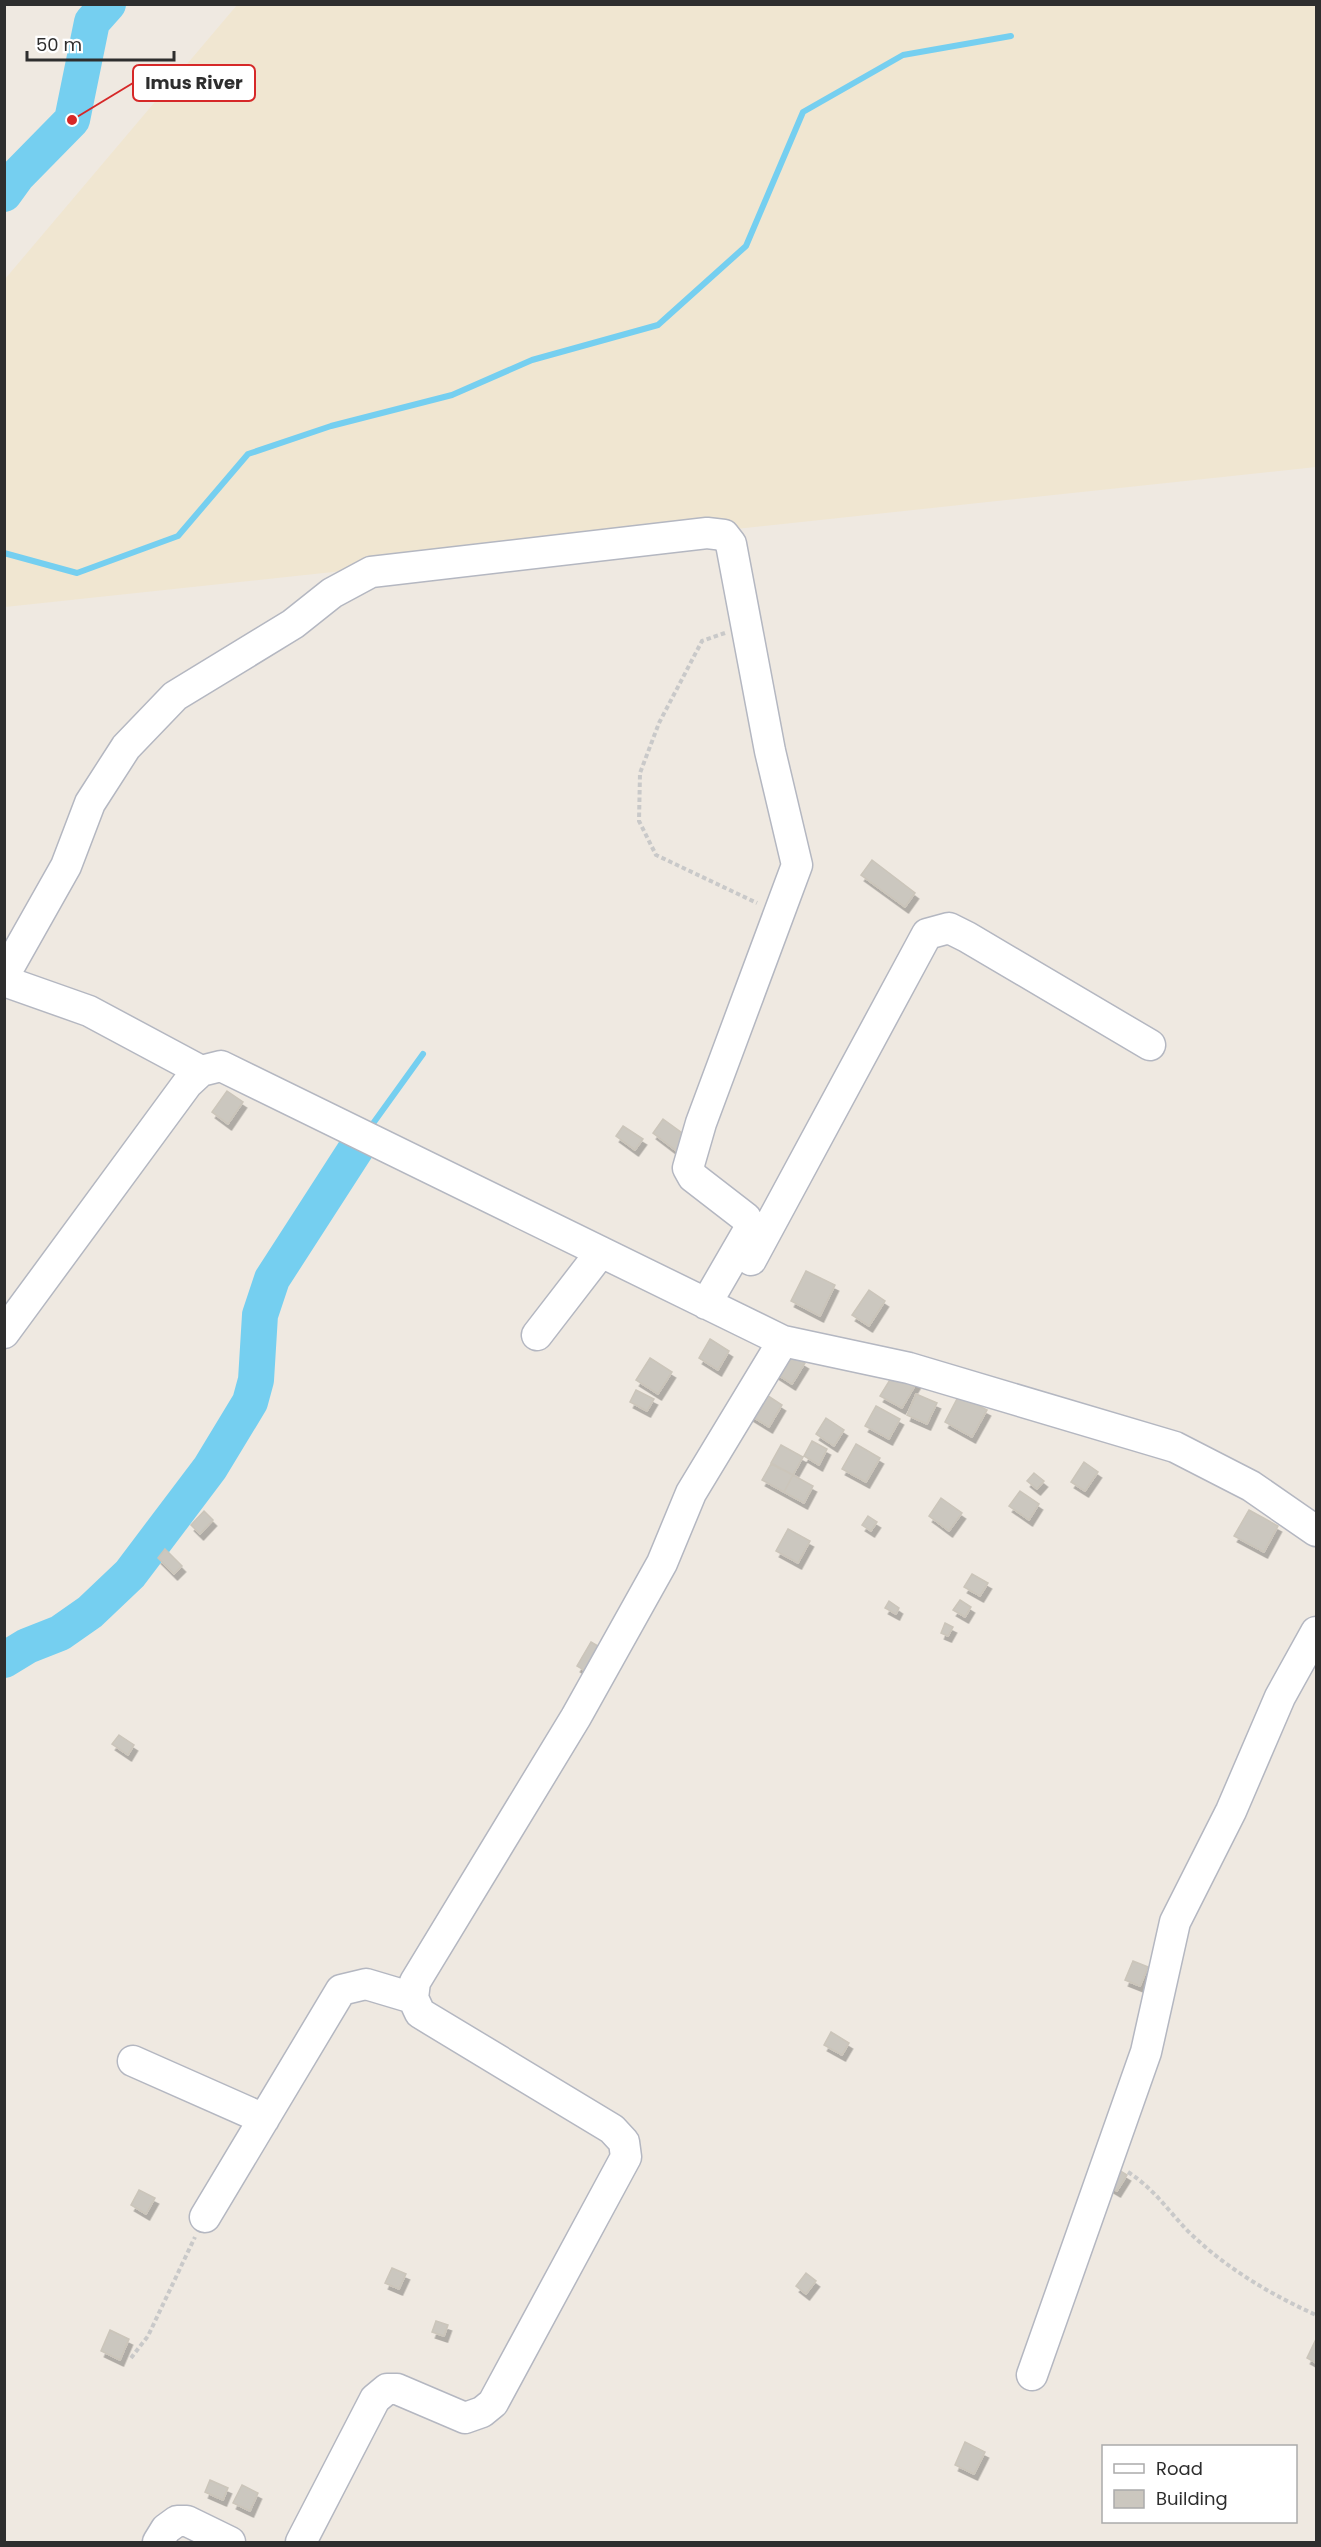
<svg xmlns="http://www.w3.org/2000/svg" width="1321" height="2547" font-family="Poppins,sans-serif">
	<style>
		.education { fill: #f0e6d1 }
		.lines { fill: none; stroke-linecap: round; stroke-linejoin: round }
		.stream { stroke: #75cff0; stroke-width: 6 }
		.river { stroke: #75cff0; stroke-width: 36 }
		.building { fill: #cbc7bf; stroke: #cbc5ba; stroke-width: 1.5; filter: url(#shadow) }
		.minor-casing { stroke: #b4b7c1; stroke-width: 33 }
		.path { stroke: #c9c9c9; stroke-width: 4; stroke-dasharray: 4.5 3; stroke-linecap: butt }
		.minor { stroke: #fff; stroke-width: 30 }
		.leader { fill: none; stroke: #d62828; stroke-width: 2 }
		.callout-dot { fill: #d62828; stroke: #fff; stroke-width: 2 }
		.callout { fill: #fff; stroke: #d62828; stroke-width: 2 }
		.callout-label { font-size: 18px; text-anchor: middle; font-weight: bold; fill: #2e2e2e }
	</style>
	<defs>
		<filter id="shadow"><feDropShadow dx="3.5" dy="6" stdDeviation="0" flood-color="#0004"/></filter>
	</defs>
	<rect width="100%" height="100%" fill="#efe9e1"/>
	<path class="education" d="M237 5H1316V467L5 607V279Z"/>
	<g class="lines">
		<path class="stream" d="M4 553 77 573 178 536 248 454 331 426 452 395 532 360 658 325 746 246 803 112 903 55 1011 36
			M369 1129 423 1054"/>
		<path class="river" d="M4 194 17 176 72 120 92 22 108 4
			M4 1660 27 1646 60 1633 90 1612 130 1574 210 1468 250 1402 256 1380 260 1315 272 1279 361 1141"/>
	</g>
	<path class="building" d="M872 860 915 893 905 907 861 875Z
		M227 1091 243 1102 228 1124 212 1112Z
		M663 1119 689 1138 679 1153 653 1133Z
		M623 1126 643 1139 635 1150 616 1136Z
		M806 1271 835 1285 820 1316 791 1301Z
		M869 1290 885 1301 869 1326 852 1315Z
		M710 1339 729 1351 718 1370 699 1358Z
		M787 1352 805 1363 792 1384 775 1373Z
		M650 1358 672 1372 658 1394 636 1380Z
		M896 1370 917 1382 902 1408 880 1396Z
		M636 1390 654 1399 647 1411 630 1402Z
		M762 1392 782 1405 769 1427 748 1414Z
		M916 1394 937 1403 927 1424 907 1415Z
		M959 1395 987 1410 972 1437 945 1422Z
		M876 1406 900 1419 889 1439 865 1426Z
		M826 1418 844 1430 834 1446 816 1434Z
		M812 1441 827 1449 819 1465 804 1456Z
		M856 1444 880 1458 866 1482 842 1469Z
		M781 1445 803 1457 793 1475 771 1463Z
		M1084 1462 1098 1472 1085 1491 1071 1482Z
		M771 1464 793 1475 784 1492 762 1480Z
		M1034 1473 1044 1481 1037 1489 1027 1481Z
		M793 1475 813 1486 804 1503 784 1492Z
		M1020 1491 1039 1504 1029 1520 1009 1506Z
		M941 1498 962 1513 949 1531 929 1516Z
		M1249 1510 1278 1526 1264 1552 1234 1536Z
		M204 1511 213 1520 200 1534 191 1525Z
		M868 1516 877 1522 871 1531 862 1525Z
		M788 1529 810 1541 798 1563 776 1551Z
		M165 1549 182 1566 174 1574 158 1558Z
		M972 1574 988 1583 980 1596 964 1587Z
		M960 1600 971 1607 965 1617 953 1610Z
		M889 1601 899 1608 896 1614 885 1608Z
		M945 1623 953 1627 948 1636 941 1633Z
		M591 1642 603 1649 589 1673 577 1666Z
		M119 1735 134 1745 128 1755 112 1744Z
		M1133 1961 1148 1967 1140 1986 1125 1980Z
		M831 2032 849 2043 842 2055 824 2045Z
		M1117 2169 1127 2175 1117 2191 1107 2185Z
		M139 2190 155 2198 146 2214 131 2205Z
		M392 2268 406 2274 399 2289 385 2283Z
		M806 2273 816 2281 806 2294 796 2286Z
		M436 2321 448 2325 444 2336 432 2332Z
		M110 2330 129 2339 120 2360 101 2351Z
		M1316 2339V2363L1307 2358Z
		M965 2442 985 2452 974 2474 955 2465Z
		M210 2480 228 2488 223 2500 205 2492Z
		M242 2485 258 2493 250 2511 233 2503Z"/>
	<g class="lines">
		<g class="minor-casing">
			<path id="minor" d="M4 976 66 866 90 803 126 747 175 696 293 624 332 593 371 572 707 533 724 535 731 544 770 751 797 865 701 1123 688 1168 693 1177 746 1218 750 1228 706 1304
				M4 981 89 1011 201 1071
				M751 1260 927 934 949 928 967 937 1150 1045
				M4 1333 187 1084 201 1071 221 1066 783 1341 909 1368 1175 1447 1251 1486 1316 1531
				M537 1335 601 1252
				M133 2061 264 2119
				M205 2217 341 1990 366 1984 413 1998
				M1032 2375 1146 2052 1175 1922 1231 1811 1280 1697 1316 1632
				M158 2542 166 2529 177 2521H187L230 2542
				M301 2542 375 2399 387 2389H397L465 2418 482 2412 493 2403 626 2157 624 2142 612 2129 420 2013 413 1998 415 1982 576 1717 662 1563 691 1493 783 1341"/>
		</g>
		<path class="path" d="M725 633 702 641 659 723 640 773 639 821 656 855 757 903
			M1128 2172C1156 2190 1170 2214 1193 2236 1229 2270 1272 2295 1316 2315
			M131 2358 148 2336 195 2237"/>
		<use href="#minor" class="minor"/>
	</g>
	<path class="leader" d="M72 120L133 83"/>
	<circle class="callout-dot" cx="72" cy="120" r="6"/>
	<rect class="callout" x="133" y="65" width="122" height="36" rx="6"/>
	<g class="callout-label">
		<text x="194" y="89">Imus River</text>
	</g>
	<rect width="1321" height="2547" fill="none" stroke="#2e2e2e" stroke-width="12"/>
	<rect x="1102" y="2445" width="195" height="78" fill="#ffffff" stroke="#ababab" stroke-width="1.5"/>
	<rect x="1114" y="2464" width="30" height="9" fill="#ffffff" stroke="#ababab" stroke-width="1.5"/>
	<text x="1156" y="2475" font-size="18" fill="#2e2e2e">Road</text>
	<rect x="1114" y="2490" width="30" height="18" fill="#cbc7bf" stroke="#ababab" stroke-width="1.5"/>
	<text x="1156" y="2505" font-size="18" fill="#2e2e2e">Building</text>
	<path d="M27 51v9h147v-9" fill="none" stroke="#2e2e2e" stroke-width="3"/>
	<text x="36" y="51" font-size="18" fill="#2e2e2e" stroke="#ffffff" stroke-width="4.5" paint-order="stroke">50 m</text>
</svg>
